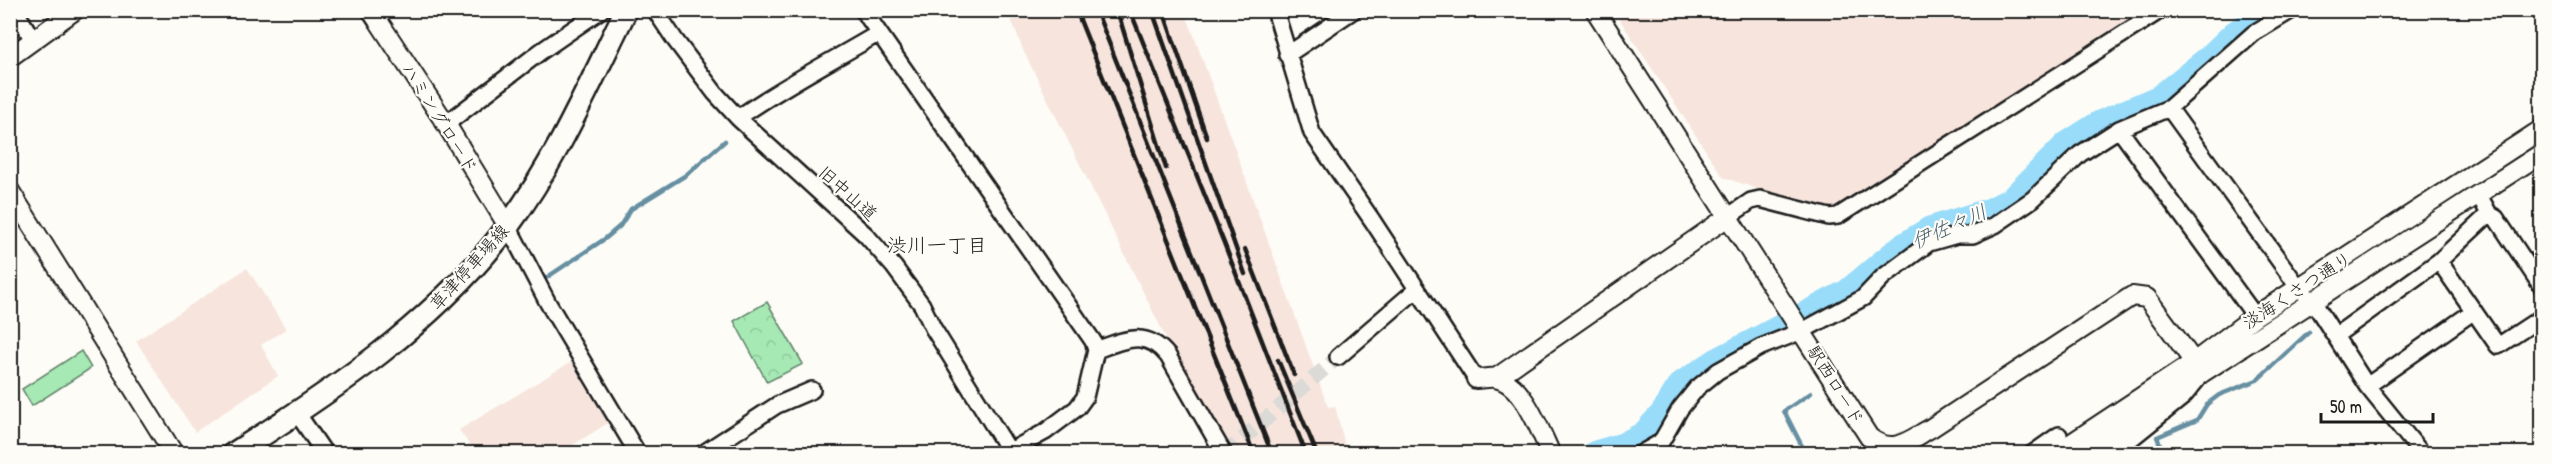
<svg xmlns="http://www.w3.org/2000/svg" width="2552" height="464" font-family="'Patrick Hand','Klee One',sans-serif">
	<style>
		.built { fill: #f7e5dd }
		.forest { fill: url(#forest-crowns); stroke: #618268; stroke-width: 1.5 }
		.garden { fill: #a6e9b4; stroke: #618268; stroke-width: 1.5 }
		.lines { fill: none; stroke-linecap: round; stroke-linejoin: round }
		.stream { stroke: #668fa1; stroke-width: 4.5 }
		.river { stroke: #98dcfa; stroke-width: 27 }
		.minor-tunnel { stroke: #dbdad6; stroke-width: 15; stroke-dasharray: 15 8; stroke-linecap: butt }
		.minor-casing { stroke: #1c1c1c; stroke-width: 20 }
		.tertiary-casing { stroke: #1c1c1c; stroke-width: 22 }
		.secondary-casing { stroke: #1c1c1c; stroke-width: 26 }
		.minor { stroke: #fdfcf7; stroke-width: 15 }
		.tertiary { stroke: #fdfcf7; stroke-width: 18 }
		.secondary { stroke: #fdfcf7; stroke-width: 21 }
		.rail { stroke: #1c1c1c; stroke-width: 4.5 }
		.labels { text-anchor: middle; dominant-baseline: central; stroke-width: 4.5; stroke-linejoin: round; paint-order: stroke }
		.street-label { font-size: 18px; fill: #1c1c1c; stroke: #fdfcf7 }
		.water-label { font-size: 20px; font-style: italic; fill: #475f6a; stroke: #fdfcf7 }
		.neighbourhood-label { font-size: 20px; fill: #1c1c1c; stroke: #fdfcf7 }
	</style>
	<defs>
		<pattern id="forest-crowns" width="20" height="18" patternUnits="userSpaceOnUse" patternTransform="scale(1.5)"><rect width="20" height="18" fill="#a6e9b4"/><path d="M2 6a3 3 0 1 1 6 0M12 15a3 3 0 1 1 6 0" fill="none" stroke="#8ec79a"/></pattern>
	</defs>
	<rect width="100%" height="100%" fill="#fdfcf7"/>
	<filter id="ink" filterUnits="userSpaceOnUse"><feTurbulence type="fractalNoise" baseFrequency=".0167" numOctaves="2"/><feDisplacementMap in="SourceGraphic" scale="12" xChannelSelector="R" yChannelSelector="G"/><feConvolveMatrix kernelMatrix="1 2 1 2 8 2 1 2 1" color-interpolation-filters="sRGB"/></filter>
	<g filter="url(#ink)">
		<path class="built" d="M1008 11H1185L1328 407 1335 406 1347 453H1232L1165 336 1023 50Z
			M1614 11H2147L1830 210 1777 196 1723 177Z
			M247 268 286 329 261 345 278 376 195 432 136 341Z
			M571 362 608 423 560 453H475L459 430Z"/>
		<path class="forest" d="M767 302 803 364 767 382 734 321Z"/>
		<path class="garden" d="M81 351 91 368 32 406 22 389Z"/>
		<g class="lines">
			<path class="stream" d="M543 280 606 238 620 226 631 209 686 175 725 141
				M1806 454 1784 411 1811 393
				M2164 454 2157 437 2197 420 2207 404 2219 395 2257 380 2309 332"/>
			<path class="river" d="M1596 454 1623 446 1644 435 1664 413 1681 385 1716 362 1847 293 1901 248 1930 230 1991 211 2012 200 2067 145 2100 124 2160 98 2210 58 2235 34 2271 10"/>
			<path class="minor-tunnel" d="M1225 454 1338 357"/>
			<g class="minor-casing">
				<path id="minor" d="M15 10 33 40
					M655 10 675 40 715 93 738 118 866 235 894 267 922 305 933 328 1011 454
					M863 10 1093 341 1096 350 1085 397 1077 408 1045 432 1010 451
					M1275 10 1312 133 1372 220 1476 379
					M1287 55 1354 10
					M2169 108 2299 288 2314 303 2367 386 2422 454
					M738 118C783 86 832 61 879 33
					M446 124 540 52 601 10
					M2119 129 2255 316
					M2479 195 2489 214 2496 218 2542 287
					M1729 216 1751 201 1760 199 1829 217 1838 216 2161 10
					M508 226 548 303 638 454
					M2439 261 2498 346 2542 317
					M2335 336 2439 261 2489 214
					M1096 350C1124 340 1146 328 1168 356L1224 454
					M1338 357 1417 289
					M2367 386 2474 311
					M297 413 325 454
					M702 454 777 405 812 390
					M1640 454 1661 442 1680 409 1697 388 1718 371 1761 347 1802 331 1863 298 1883 277 1929 243 1957 235H1973L1995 225 2033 199 2080 154 2119 129 2169 108 2254 33 2292 10
					M2032 454 2059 435
					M2112 454 2183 397 2197 380"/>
			</g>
			<g class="tertiary-casing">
				<path id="tertiary" d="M371 10 446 124 508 226
					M1595 10 1869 437C1893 456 1908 441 1931 428L2132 296 2147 298 2202 373
					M10 57 75 10
					M10 191 174 454
					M1496 378 1729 216
					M1476 379C1482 379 1489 377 1495 378 1523 382 1540 431 1551 454
					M2055 454 2194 362 2255 316 2542 129
					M2084 454 2202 373 2542 153"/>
			</g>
			<g class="secondary-casing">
				<path id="secondary" d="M233 454C334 390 435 323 508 226 557 160 590 83 626 10"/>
			</g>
			<use href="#minor" class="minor"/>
			<use href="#tertiary" class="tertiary"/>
			<use href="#secondary" class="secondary"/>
			<path class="rail" d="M1076 10 1254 454
				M1096 10 1272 454
				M1117 10 1166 168
				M1130 10 1224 243 1306 454
				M1152 10 1245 274
				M1163 10 1207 138
				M1245 249 1294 375
				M1278 360 1317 454"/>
		</g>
	</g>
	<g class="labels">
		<g class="street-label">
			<text transform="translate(440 118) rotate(58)">ハミングロード</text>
			<text transform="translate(848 193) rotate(42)">旧中山道</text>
			<text transform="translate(469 267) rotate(-48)">草津停車場線</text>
			<text transform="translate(2297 290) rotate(-33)">淡海くさつ通り</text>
			<text transform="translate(1836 385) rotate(58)">駅西ロード</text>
		</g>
		<g class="water-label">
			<text transform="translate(1949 226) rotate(-24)">伊佐々川</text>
		</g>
		<g class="neighbourhood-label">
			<text x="937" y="244">渋川一丁目</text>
		</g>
	</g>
	<rect width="2552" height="464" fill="none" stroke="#fdfcf7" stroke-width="36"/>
	<rect x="18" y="18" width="2516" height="428" fill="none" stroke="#1c1c1c" stroke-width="2" filter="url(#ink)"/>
	<path d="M2321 413v9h112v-9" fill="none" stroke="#1c1c1c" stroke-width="3"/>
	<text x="2330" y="413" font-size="18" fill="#1c1c1c" stroke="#fdfcf7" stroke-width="4.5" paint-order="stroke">50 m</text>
</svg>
